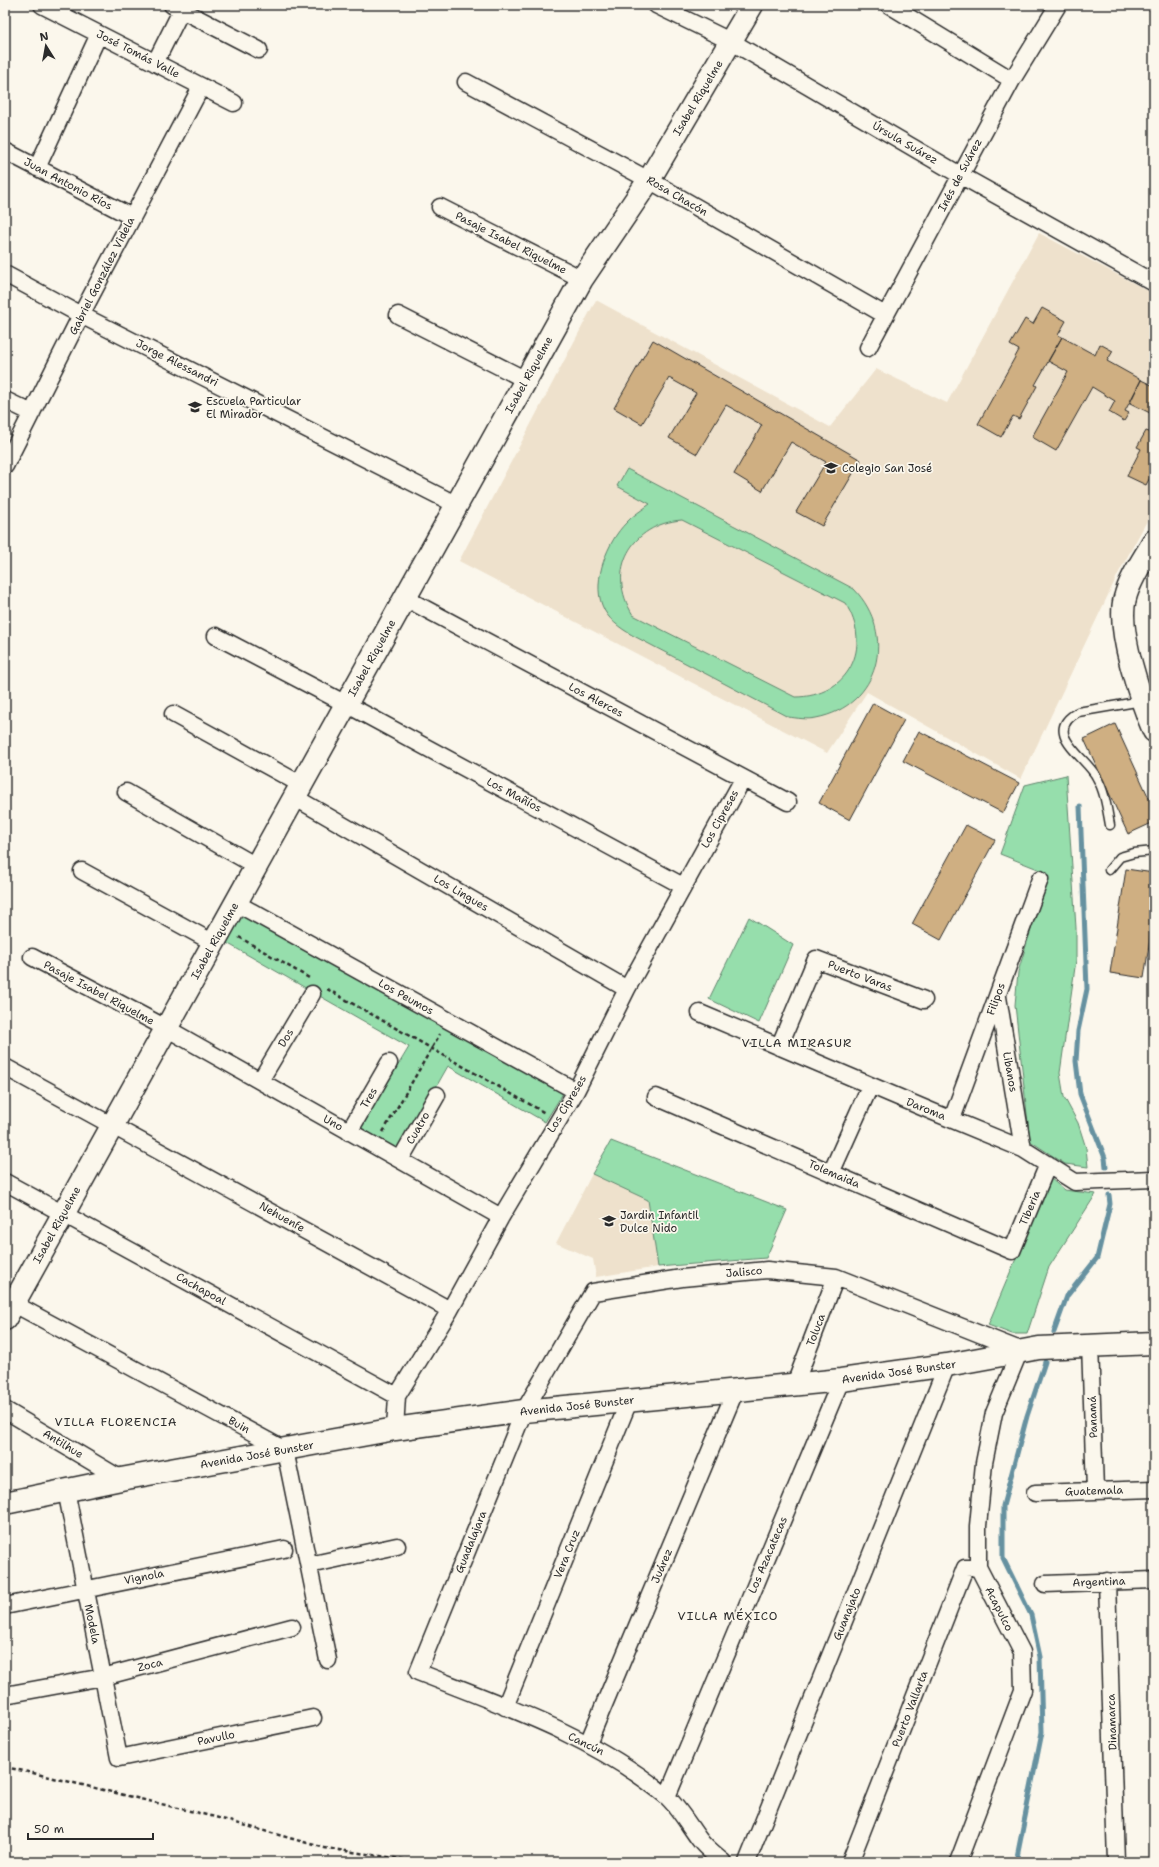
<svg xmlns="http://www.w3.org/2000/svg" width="1159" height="1867" font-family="'Shantell Sans',sans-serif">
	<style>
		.built { fill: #eee1cc }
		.green { fill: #96deac; stroke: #60846c; fill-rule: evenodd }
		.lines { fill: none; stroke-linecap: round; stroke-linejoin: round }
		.stream { stroke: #6691a0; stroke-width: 5 }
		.building { fill: #cfaf82; stroke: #2b2b2b }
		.lane-casing { stroke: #2b2b2b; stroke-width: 11 }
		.street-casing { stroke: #2b2b2b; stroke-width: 19 }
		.secondary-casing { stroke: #2b2b2b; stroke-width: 25 }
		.path { stroke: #2b2b2b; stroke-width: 2.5; stroke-dasharray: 4 3; stroke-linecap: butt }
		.lane { stroke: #fbf7ec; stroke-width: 8 }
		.street { stroke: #fbf7ec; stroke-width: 16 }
		.secondary { stroke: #fbf7ec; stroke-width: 22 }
		.labels { text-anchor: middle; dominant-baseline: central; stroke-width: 3.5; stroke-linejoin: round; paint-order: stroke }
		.street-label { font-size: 11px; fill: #2b2b2b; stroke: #fbf7ec }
		.poi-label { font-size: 11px; fill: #2b2b2b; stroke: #fbf7ec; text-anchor: start }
		.neighbourhood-label { font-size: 12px; letter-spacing: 1px; fill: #2b2b2b; stroke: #fbf7ec }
	</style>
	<rect width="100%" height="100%" fill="#fbf7ec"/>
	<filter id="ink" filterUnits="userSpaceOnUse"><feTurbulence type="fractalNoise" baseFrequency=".025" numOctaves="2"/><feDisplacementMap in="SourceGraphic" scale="8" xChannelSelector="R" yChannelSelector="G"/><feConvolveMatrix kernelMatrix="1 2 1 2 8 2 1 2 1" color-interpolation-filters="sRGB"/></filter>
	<g filter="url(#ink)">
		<path class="built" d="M1039 233 1154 294V508L1118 574 1021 779 867 692 827 753 459 561 596 300 830 427 876 369 947 403Z
			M592 1174 648 1200 658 1267 596 1277 593 1259 556 1243Z"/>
		<path class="green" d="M627 469 854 589C897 634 880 706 816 718 807 720 797 718 788 717L632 635C620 628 607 619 602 605 592 580 608 541 626 523 633 515 642 510 650 504L617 486ZM682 520 845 603C874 647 848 697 795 697L633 615C605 571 631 524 682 520Z
			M1066 775 1076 928V960L1060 1073 1064 1097 1078 1123 1086 1148 1088 1167 1065 1164 1030 1141 1015 1005 1018 972 1048 873 1000 854 1025 785Z
			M242 912 565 1090 545 1122 448 1066 399 1152 356 1129 393 1065 397 1067 409 1047 225 942Z
			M749 917 793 945 759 1023 709 999Z
			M611 1141 787 1210 766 1258 658 1267 648 1200 592 1174Z
			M1050 1178 1064 1190 1096 1194 1049 1267 1027 1334H1012L988 1325Z"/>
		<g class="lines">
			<path class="stream" d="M1080 806 1087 989 1078 1031 1076 1061 1080 1094 1105 1158 1106 1167
				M1054 1332 1067 1296 1097 1258 1110 1204 1109 1195
				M1016 1862 1042 1732 1040 1657 1031 1615 1003 1558V1506L1027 1416 1045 1362"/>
		</g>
		<path class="building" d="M1042 308 1066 321 1058 335 1062 337 1035 385 1037 386 1019 419 1013 416 1001 437 978 424 1019 350 1010 345 1025 319 1033 324Z
			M1062 337 1095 355 1100 344 1113 351 1107 361 1141 380 1125 411 1129 413 1124 421 1109 412 1115 401 1092 387 1056 451 1032 437 1068 372 1048 361Z
			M653 340 861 460 822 526 796 512 826 462 791 442 762 491 734 474 762 425 726 405 697 454 669 438 696 393 669 378 642 424 614 408Z
			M1141 380 1154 386V419L1150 417 1152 414 1130 403Z
			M1154 429V470L1146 485 1127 476 1141 449 1137 447 1146 431 1152 433Z
			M873 703 904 720 850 820 819 803Z
			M1115 724 1154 809V822L1128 834 1084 739Z
			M919 731 1019 783 1003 813 903 761Z
			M966 825 995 840 941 940 912 924Z
			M1126 869 1154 873V913L1144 978 1110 973Z"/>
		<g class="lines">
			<g class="lane-casing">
				<path id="lane" d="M1110 825C1107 809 1105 792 1097 778 1088 758 1040 733 1078 712L1142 701
					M1109 870 1120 857 1134 853 1154 851"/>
			</g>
			<g class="street-casing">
				<path id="street" d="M42 5 234 103
					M172 5 259 50
					M656 5 732 42 960 175 1154 283
					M889 5 1012 80
					M155 63 184 5
					M466 82 649 180 885 315
					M5 151 132 217
					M37 168 99 34
					M440 207 582 279
					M5 274 81 315 457 505
					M398 315 526 380
					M868 348 1012 80 1058 5
					M5 400 32 413
					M5 466 81 315 201 87
					M405 598 788 802
					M216 636 346 704 683 886
					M173 714 302 785
					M126 792 256 866
					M294 797 627 989
					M82 871 214 943
					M236 903 576 1091
					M32 957 166 1028 501 1217
					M998 997 1023 1149
					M700 1013 931 1111 1023 1149 1075 1182 1154 1179
					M779 1047 816 959 924 1000
					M5 1067 450 1310
					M260 1081 312 994
					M656 1097 1012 1251 1048 1164
					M952 1119 1040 879
					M349 1132 389 1063
					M400 1160 437 1095
					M831 1173 870 1086
					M5 1182 397 1396
					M5 1299 285 1450 328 1660
					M1090 1344 1095 1490
					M795 1384 836 1277
					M5 1410 121 1479
					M395 1429 397 1396 450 1310 501 1217 576 1091 627 989 743 779
					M66 1490 119 1758 313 1718
					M1035 1493 1154 1489
					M309 1565 397 1546
					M1107 1581 1116 1862
					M1045 1584 1154 1580
					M5 1606 284 1549
					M5 1695 103 1677 292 1627
					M505 1707 629 1401
					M588 1743 736 1389
					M667 1797 841 1380
					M723 1862C715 1855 705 1848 699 1839 690 1827 677 1805 666 1796 594 1736 504 1706 418 1672L524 1411 593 1292 682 1278 767 1270 836 1277 1020 1350 994 1413 984 1463 978 1526V1567L1022 1652 1023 1690 958 1862
					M747 1862 947 1365
					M850 1862 965 1568 978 1567"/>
			</g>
			<g class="secondary-casing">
				<path id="secondary" d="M1154 541C1144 559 1130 578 1125 598 1116 630 1141 700 1154 731
					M5 1319 582 279 649 180 752 5
					M5 1503 121 1479 395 1429 524 1411 841 1380 947 1365 1039 1348 1154 1343"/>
			</g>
			<path class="path" d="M239 937 309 978
				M327 989 545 1113
				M383 1132 440 1034
				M5 1767 33 1773 215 1817 325 1848 422 1862"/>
			<use href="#lane" class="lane"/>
			<use href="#street" class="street"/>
			<use href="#secondary" class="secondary"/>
		</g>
	</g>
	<defs>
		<g id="school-bare" transform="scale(1.08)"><path d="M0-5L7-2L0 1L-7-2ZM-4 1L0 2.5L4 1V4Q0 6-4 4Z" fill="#2b2b2b" stroke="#fbf7ec" stroke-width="2.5" paint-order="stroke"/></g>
	</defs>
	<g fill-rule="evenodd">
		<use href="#school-bare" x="195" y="407"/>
		<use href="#school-bare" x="831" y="468"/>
		<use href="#school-bare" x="609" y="1221"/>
	</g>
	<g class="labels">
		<g class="street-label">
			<text transform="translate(138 54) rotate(27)">José Tomás Valle</text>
			<text transform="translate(698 98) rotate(-59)">Isabel Riquelme</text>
			<text transform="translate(905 143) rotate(30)">Úrsula Suárez</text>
			<text transform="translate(960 175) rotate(-62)">Inés de Suárez</text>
			<text transform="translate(68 184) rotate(28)">Juan Antonio Ríos</text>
			<text transform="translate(677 196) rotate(30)">Rosa Chacón</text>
			<text transform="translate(511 243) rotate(27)">Pasaje Isabel Riquelme</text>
			<text transform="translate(102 276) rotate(-63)">Gabriel González Videla</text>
			<text transform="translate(177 363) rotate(27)">Jorge Alessandri</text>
			<text transform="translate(529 375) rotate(-61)">Isabel Riquelme</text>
			<text transform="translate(372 658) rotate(-61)">Isabel Riquelme</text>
			<text transform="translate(596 700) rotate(28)">Los Alerces</text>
			<text transform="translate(514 795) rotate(28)">Los Mañíos</text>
			<text transform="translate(720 819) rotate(-61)">Los Cipreses</text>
			<text transform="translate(461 893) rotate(30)">Los Lingues</text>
			<text transform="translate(215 941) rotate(-61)">Isabel Riquelme</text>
			<text transform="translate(860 976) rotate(21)">Puerto Varas</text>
			<text transform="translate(99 993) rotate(28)">Pasaje Isabel Riquelme</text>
			<text transform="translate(406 997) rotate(29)">Los Peumos</text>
			<text transform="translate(996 999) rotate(-70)">Filipos</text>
			<text transform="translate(286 1038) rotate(-59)">Dos</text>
			<text transform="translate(1010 1072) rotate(80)">Libanos</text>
			<text transform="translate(369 1098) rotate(-60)">Tres</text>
			<text transform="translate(567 1104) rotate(-59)">Los Cipreses</text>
			<text transform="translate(926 1109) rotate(22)">Daroma</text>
			<text transform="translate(333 1123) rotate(29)">Uno</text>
			<text transform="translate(418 1128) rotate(-60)">Cuatro</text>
			<text transform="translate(834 1174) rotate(23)">Tolemaida</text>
			<text transform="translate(1030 1208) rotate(-67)">Tiberia</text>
			<text transform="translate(282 1217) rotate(29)">Nehuenfe</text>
			<text transform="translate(57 1225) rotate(-61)">Isabel Riquelme</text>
			<text transform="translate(744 1272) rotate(-5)">Jalisco</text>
			<text transform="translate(201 1289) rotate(29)">Cachapoal</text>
			<text transform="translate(816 1330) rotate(-69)">Toluca</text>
			<text transform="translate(899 1372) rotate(-8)">Avenida José Bunster</text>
			<text transform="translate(577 1406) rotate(-6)">Avenida José Bunster</text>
			<text transform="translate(1093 1417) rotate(-92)">Panamá</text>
			<text transform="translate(239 1425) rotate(28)">Buin</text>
			<text transform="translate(63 1444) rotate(31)">Antilhue</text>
			<text transform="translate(257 1455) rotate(-10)">Avenida José Bunster</text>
			<text transform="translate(1094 1491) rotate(-2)">Guatemala</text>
			<text transform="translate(471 1542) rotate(-68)">Guadalajara</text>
			<text transform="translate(567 1554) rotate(-68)">Vera Cruz</text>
			<text transform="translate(768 1555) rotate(-67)">Los Azacatecas</text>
			<text transform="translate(662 1566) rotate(-67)">Juárez</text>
			<text transform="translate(144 1577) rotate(-11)">Vignola</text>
			<text transform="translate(1099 1582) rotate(-2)">Argentina</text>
			<text transform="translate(999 1609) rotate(63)">Acapulco</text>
			<text transform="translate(847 1614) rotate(-68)">Guanajato</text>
			<text transform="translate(92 1624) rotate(78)">Modela</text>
			<text transform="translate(150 1665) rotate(-15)">Zoca</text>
			<text transform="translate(910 1709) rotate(-69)">Puerto Vallarta</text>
			<text transform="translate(1112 1722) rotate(-92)">Dinamarca</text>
			<text transform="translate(216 1738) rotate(-12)">Pavullo</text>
			<text transform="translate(586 1744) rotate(26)">Cancún</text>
		</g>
		<g class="poi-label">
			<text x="206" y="401">Escuela Particular<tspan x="206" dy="13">El Mirador</tspan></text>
			<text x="842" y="468">Colegio San José</text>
			<text x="620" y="1215">Jardin Infantil<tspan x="620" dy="13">Dulce Nido</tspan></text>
		</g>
		<g class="neighbourhood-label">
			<text x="797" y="1043">VILLA MIRASUR</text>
			<text x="116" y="1422">VILLA FLORENCIA</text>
			<text x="728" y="1616">VILLA MÉXICO</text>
		</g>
	</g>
	<rect width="1159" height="1867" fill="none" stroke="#fbf7ec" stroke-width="20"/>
	<rect x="10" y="10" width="1139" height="1847" fill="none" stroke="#2b2b2b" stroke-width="1.5" filter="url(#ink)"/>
	<g transform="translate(46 46) rotate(349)" stroke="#fbf7ec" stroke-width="3" paint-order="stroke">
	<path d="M0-3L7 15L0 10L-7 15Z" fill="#2b2b2b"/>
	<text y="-6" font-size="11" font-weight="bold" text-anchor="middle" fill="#2b2b2b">N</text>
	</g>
	<path d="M28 1833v6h125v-6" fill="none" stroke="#2b2b2b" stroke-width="2"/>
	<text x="34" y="1833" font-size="12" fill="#2b2b2b" stroke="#fbf7ec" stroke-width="3" paint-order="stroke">50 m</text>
</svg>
